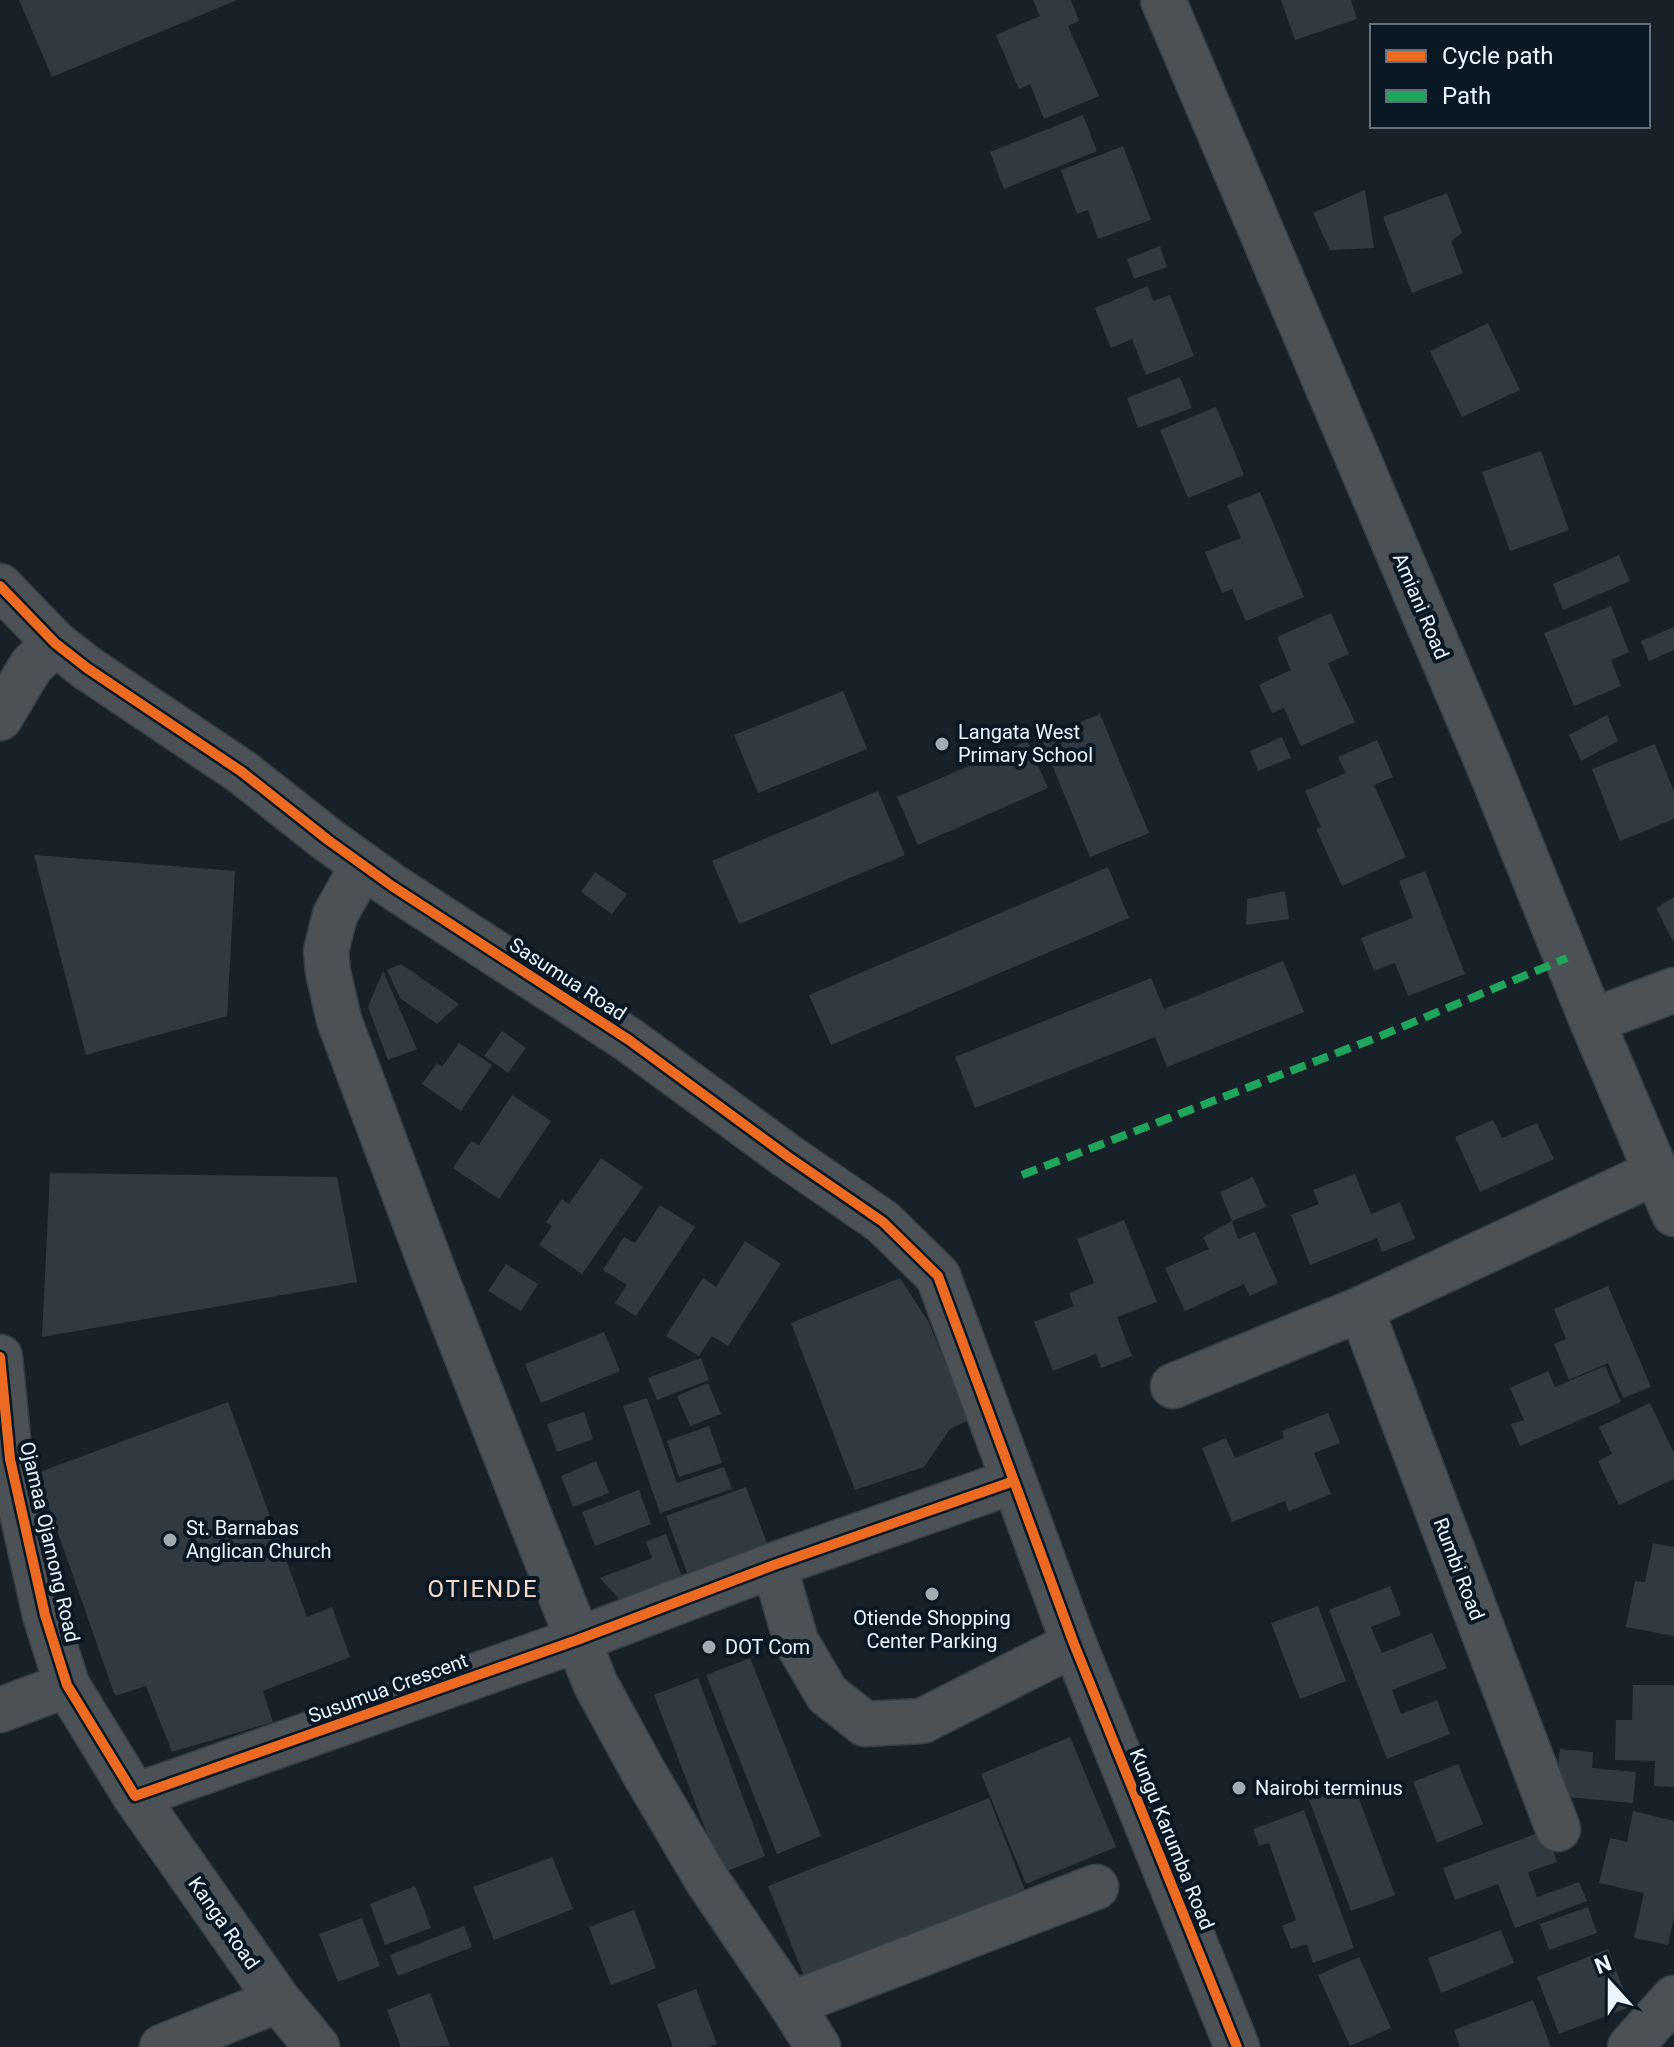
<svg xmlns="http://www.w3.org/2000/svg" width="1674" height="2047" font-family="Roboto,sans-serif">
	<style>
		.building { fill: #313a41 }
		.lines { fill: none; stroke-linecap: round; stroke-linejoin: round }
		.street-casing { stroke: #383f44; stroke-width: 47 }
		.street { stroke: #4c5156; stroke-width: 44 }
		.quiet { stroke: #20a55d; stroke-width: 8; stroke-dasharray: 16 8; stroke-linecap: butt }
		.cycleway-casing { stroke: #0a1824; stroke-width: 15 }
		.cycleway { stroke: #ed6a23; stroke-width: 10 }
		.poi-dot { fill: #a2abb2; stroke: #0a1824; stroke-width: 3 }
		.labels { text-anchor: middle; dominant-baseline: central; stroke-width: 8; stroke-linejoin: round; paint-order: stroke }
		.street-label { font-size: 20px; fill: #ebf5fd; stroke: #0a1824 }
		.poi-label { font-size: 20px; fill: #ebf5fd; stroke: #0a1824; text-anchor: start }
		.quarter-label { font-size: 24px; letter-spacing: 2px; fill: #f8dcc9; stroke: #0a1824 }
	</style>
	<rect width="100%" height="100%" fill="#192128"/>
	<path class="building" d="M19 0H237L52 77Z
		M1033 0H1071L1079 21 1068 26 1099 96 1044 119 1030 84 1019 89 996 35 1040 16Z
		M1281 0H1351L1357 19 1295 40Z
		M1083 115 1097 151 1004 189 990 152Z
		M1123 146 1151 220 1098 239 1088 210 1077 214 1061 170Z
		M1365 190 1374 248 1330 250 1313 213Z
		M1447 193 1462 233 1451 241 1463 273 1412 293 1383 217Z
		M1160 246 1167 267 1134 279 1127 259Z
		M1148 286 1153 301 1170 295 1194 356 1146 375 1132 339 1111 348 1095 308Z
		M1488 323 1520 390 1462 417 1430 351Z
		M1180 377 1192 408 1138 428 1127 398Z
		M1216 407 1244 475 1188 498 1160 430Z
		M1541 451 1569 530 1510 551 1482 472Z
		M1260 492 1304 597 1246 621 1232 589 1222 593 1205 552 1241 538 1227 505Z
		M1619 555 1630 581 1563 610 1553 584Z
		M1611 606 1629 652 1611 660 1621 686 1574 706 1544 633Z
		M1331 613 1349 654 1328 663 1355 722 1301 746 1284 708 1272 713 1259 685 1291 670 1277 637Z
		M1674 627V650L1649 661 1641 641Z
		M843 691 867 749 758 793 734 735Z
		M1100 714 1149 833 1090 857 1041 738Z
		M1607 715 1618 741 1581 761 1569 735Z
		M1282 737 1291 758 1258 771 1250 751Z
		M1377 740 1393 777 1374 785 1406 857 1342 886 1316 829 1321 827 1305 791 1346 773 1338 757Z
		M1027 741 1048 788 918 845 897 797Z
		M1655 744 1674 792V819L1620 841 1592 769Z
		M878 791 905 855 739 924 712 861Z
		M34 855 235 871 227 1016 86 1055Z
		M1108 867 1129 918 831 1045 809 995Z
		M1425 871 1465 974 1408 996 1395 963 1374 971 1361 938 1413 918 1399 881Z
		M595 872 627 894 612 914 581 892Z
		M1285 891 1289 919 1246 925 1247 899Z
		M1674 897V943L1656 908Z
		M1283 961 1304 1012 1167 1067 1155 1037 975 1108 955 1057 1151 978 1164 1009Z
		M401 964 459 1004 437 1024 400 998 387 970Z
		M383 971 417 1049 388 1060 368 1007Z
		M502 1031 526 1048 508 1073 484 1056Z
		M459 1043 492 1065 461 1111 422 1084 437 1063 442 1067Z
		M512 1095 551 1121 499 1199 453 1168 471 1141 479 1145Z
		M1493 1120 1502 1138 1537 1123 1554 1159 1480 1192 1455 1137Z
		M601 1158 643 1187 582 1274 539 1245 552 1226 546 1222 562 1199 569 1204Z
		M50 1173 337 1177 357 1282 42 1337Z
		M1355 1174 1371 1214 1400 1202 1415 1239 1382 1252 1377 1238 1310 1265 1291 1215 1319 1204 1313 1190Z
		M1253 1177 1266 1207 1232 1221 1220 1192Z
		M660 1205 695 1227 636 1316 615 1303 627 1285 603 1270 624 1237 635 1243Z
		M1124 1220 1157 1302 1117 1317 1132 1356 1101 1368 1096 1354 1053 1371 1034 1322 1074 1306 1069 1293 1094 1283 1077 1239Z
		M1232 1221 1238 1239 1255 1232 1278 1283 1250 1296 1244 1284 1185 1311 1165 1268 1209 1249 1203 1237Z
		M745 1241 781 1264 728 1346 712 1336 699 1356 666 1336 703 1278 716 1287Z
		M506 1264 538 1284 521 1311 488 1291Z
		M900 1278 928 1321 969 1420 950 1429 924 1467 855 1490 791 1323Z
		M1608 1286 1651 1387 1623 1398 1608 1363 1569 1380 1554 1344 1566 1339 1554 1309Z
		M604 1332 620 1371 541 1403 525 1364Z
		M701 1358 709 1380 657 1400 648 1378Z
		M1605 1366 1621 1402 1520 1446 1511 1424 1524 1420 1510 1388 1548 1371 1555 1387Z
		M708 1383 721 1414 690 1426 677 1396Z
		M647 1398 677 1483 724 1467 732 1489 660 1513 623 1406Z
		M228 1402 307 1617 332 1607 350 1657 263 1691 273 1722 172 1752 146 1686 115 1696 37 1473Z
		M1650 1403 1674 1453V1479L1619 1505 1598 1461 1612 1454 1599 1427Z
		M584 1412 593 1439 557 1452 547 1424Z
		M1328 1413 1340 1443 1314 1453 1331 1494 1289 1511 1285 1501 1232 1522 1202 1448 1226 1438 1235 1458 1284 1438 1282 1431Z
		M709 1426 722 1463 679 1477 667 1441Z
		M596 1461 609 1493 573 1507 561 1476Z
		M746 1487 768 1546 688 1575 666 1516Z
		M639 1490 651 1524 595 1546 582 1512Z
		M666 1534 682 1577 619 1599 600 1578 652 1558 646 1542Z
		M1653 1543 1674 1547V1636L1626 1627 1635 1581 1645 1582Z
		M1390 1586 1401 1615 1371 1627 1382 1653 1432 1633 1447 1668 1392 1690 1401 1714 1437 1700 1450 1734 1387 1759 1329 1610Z
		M1318 1606 1346 1681 1300 1699 1271 1623Z
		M750 1658 821 1836 777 1854 706 1675Z
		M698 1678 765 1856 722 1873 654 1695Z
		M1633 1685H1674V1787L1654 1786 1655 1761 1615 1760 1616 1720H1632Z
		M1070 1737 1116 1847 1026 1884 981 1774Z
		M1560 1749 1593 1752 1592 1768 1636 1772 1633 1803 1555 1796Z
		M1458 1764 1483 1824 1437 1843 1413 1782Z
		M1353 1783 1395 1895 1351 1911 1309 1800Z
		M989 1798 1026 1893 805 1979 768 1886Z
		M1304 1810 1354 1948 1313 1963 1307 1944 1291 1949 1282 1926 1296 1920 1269 1843 1259 1846 1253 1829Z
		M1633 1811 1674 1821V1918L1668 1945 1634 1938 1644 1893 1599 1883 1610 1838 1627 1842Z
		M1546 1830 1557 1862 1528 1872 1537 1897 1579 1882 1587 1901 1515 1928 1498 1884 1455 1900 1443 1868Z
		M552 1857 573 1909 494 1940 473 1887Z
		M415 1886 431 1928 385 1945 370 1904Z
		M1588 1907 1597 1933 1549 1950 1540 1924Z
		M634 1910 656 1968 611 1985 589 1927Z
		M362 1918 380 1966 338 1982 319 1934Z
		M464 1926 472 1947 398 1976 390 1955Z
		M1501 1930 1514 1963 1441 1993 1428 1958Z
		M1608 1949 1630 2007 1559 2034 1537 1977Z
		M1359 1957 1391 2028 1350 2046 1318 1975Z
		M696 1989 717 2044 708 2047H673L657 2004Z
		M430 1993 450 2046 401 2047 387 2010Z
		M1533 2000 1551 2047H1460L1454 2030Z"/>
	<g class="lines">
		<g class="street-casing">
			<path id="street" d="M1163 0 1488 764 1592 1021 1674 1214
				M0 586 55 643 87 668 242 772 328 840 392 886 629 1040 787 1156 883 1222 938 1276 1014 1481
				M0 718 31 666 55 643
				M363 865 335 915 326 951 328 972 339 1020 434 1273 595 1683 643 1771 707 1880 791 2004 818 2047
				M1592 1021 1674 990
				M1361 1309 1558 1829
				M0 1357 10 1459 45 1615 67 1685 135 1796 577 1640 774 1565 1014 1481 1074 1644 1237 2047
				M1173 1386 1361 1309 1656 1172
				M774 1565 796 1641 827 1694 865 1724 922 1721 1074 1644
				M0 1710 67 1685
				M135 1796 278 2000 317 2047
				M791 2004 1096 1887
				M162 2047 278 2000
				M1630 2047 1674 1998"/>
		</g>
		<use href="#street" class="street"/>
		<path class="quiet" d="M1022 1175 1373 1039 1567 958"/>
		<g class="cycleway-casing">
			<path id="cycleway" d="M0 586 55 643 87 668 242 772 328 840 392 886 629 1040 787 1156 883 1222 938 1276 1014 1481
				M0 1357 10 1459 45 1615 67 1685 135 1796 577 1640 774 1565 1014 1481 1074 1644 1237 2047"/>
		</g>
		<use href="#cycleway" class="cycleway"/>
	</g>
	<g class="poi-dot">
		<circle cx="942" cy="744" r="8"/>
		<circle cx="170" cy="1540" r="8"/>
		<circle cx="932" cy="1594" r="8"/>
		<circle cx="709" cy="1647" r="8"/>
		<circle cx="1239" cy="1788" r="8"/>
	</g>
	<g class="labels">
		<g class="street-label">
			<text transform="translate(1421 606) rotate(67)">Amiani Road</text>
			<text transform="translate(568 979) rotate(33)">Sasumua Road</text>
			<text transform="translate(50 1542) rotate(77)">Ojamaa Ojamong Road</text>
			<text transform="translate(1459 1569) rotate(69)">Rumbi Road</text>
			<text transform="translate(388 1688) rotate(-20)">Susumua Crescent</text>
			<text transform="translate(1172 1839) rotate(68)">Kungu Karumba Road</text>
			<text transform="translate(224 1923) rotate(55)">Kanga Road</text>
		</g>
		<g class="poi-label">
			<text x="958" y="732">Langata West<tspan x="958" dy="23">Primary School</tspan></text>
			<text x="186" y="1528">St. Barnabas<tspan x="186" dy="23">Anglican Church</tspan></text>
			<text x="932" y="1618" text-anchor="middle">Otiende Shopping<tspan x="932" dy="23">Center Parking</tspan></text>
			<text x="725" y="1647">DOT Com</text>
			<text x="1255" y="1788">Nairobi terminus</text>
		</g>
		<g class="quarter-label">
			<text x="483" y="1589">OTIENDE</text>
		</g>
	</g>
	<rect x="1370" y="24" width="280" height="104" fill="#0a1824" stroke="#64707b" stroke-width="2"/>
	<rect x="1386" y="50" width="40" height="12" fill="#ed6a23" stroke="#64707b" stroke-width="2"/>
	<text x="1442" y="64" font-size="24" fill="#ebf5fd">Cycle path</text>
	<rect x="1386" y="90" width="40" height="12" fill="#20a55d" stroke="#64707b" stroke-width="2"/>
	<text x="1442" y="104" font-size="24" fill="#ebf5fd">Path</text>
	<g transform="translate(1610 1983) rotate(339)" stroke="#0a1824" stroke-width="6" paint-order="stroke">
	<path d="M0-6L14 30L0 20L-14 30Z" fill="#ebf5fd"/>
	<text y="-12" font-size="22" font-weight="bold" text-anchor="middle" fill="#ebf5fd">N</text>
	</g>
</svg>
